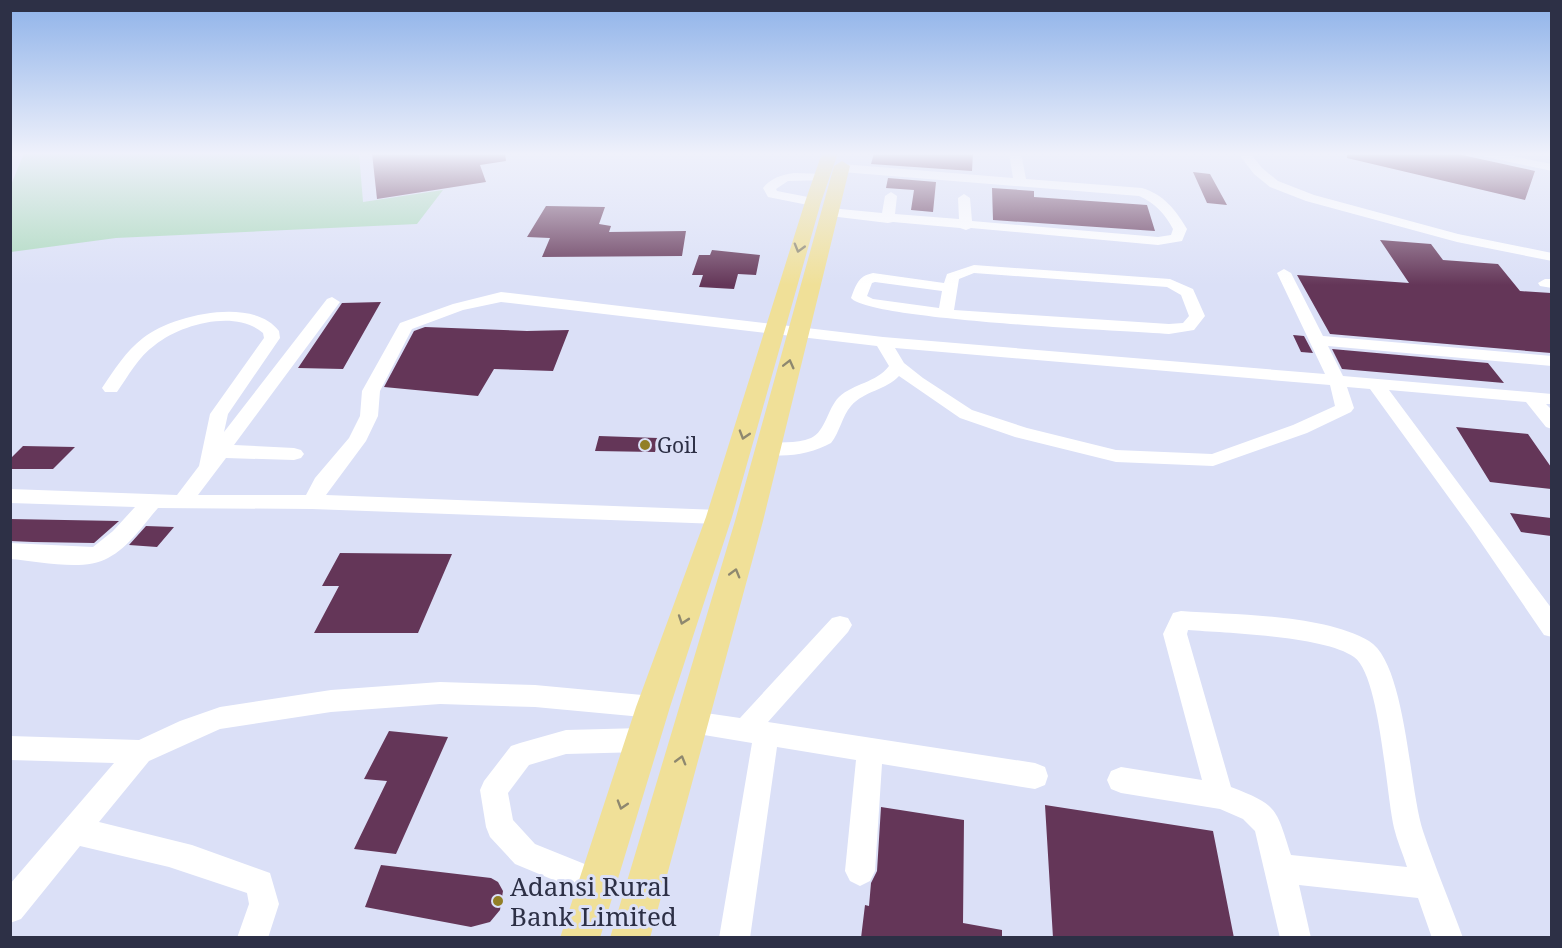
<svg xmlns="http://www.w3.org/2000/svg" width="1562" height="948" font-family="'Noto Serif',serif">
	<style>
		.green { fill: #acd9bd }
		.building { fill: #643658 }
		.lines { fill: none; stroke-linecap: round; stroke-linejoin: round }
		.minor { fill: #fff; fill-rule: evenodd }
		.major { fill: #f0e098; fill-rule: evenodd }
		.oneway { stroke: #8e886f }
		.poi-dot { fill: #927f26; stroke: #dbe0f7; stroke-width: 2 }
		.labels { text-anchor: middle; dominant-baseline: central; stroke-width: 6; stroke-linejoin: round; paint-order: stroke }
		.poi-label { font-size: 21px; fill: #2d3046; stroke: #dbe0f7; text-anchor: start }
		.near-poi-label { font-size: 26px; fill: #2d3046; stroke: #dbe0f7; text-anchor: start }
	</style>
	<rect width="100%" height="100%" fill="#dbe0f7"/>
	<path class="green" d="M24 153H359L363 202 443 190 417 224 116 238 11 252V185Z"/>
	<path class="building" d="M372 153H416V155L505 153 506 161 480 165 486 182 377 199Z
		M874 153H973L972 171 871 164Z
		M1347 153H1453L1535 171 1525 200 1347 158Z
		M1193 172 1210 174 1227 205 1207 203Z
		M888 178 936 182 933 212 911 210 914 190 886 188Z
		M992 188 1034 191V197L1147 205 1155 231 993 220Z
		M546 206 605 207 599 224 611 226 609 232 686 231 682 256 542 257 550 238 527 237Z
		M1380 240 1431 244 1443 260 1498 264 1520 291 1551 293V353L1330 334 1297 275 1409 283Z
		M712 250 760 255 756 275 738 274 734 289 699 287 703 275H692L699 255H710Z
		M381 302 343 369 298 368 342 303Z
		M425 327 527 331 569 330 553 371 494 369 478 396 384 387 414 331Z
		M1293 335 1304 336 1313 353 1301 352Z
		M1332 349 1488 363 1504 383 1342 369Z
		M1456 427 1528 434 1551 467V489L1490 482Z
		M599 436 658 438 655 452 595 451Z
		M23 446 75 447 53 469H10V459Z
		M1510 513 1551 518V536L1521 532Z
		M10 519 119 521 94 543 33 542 10 541Z
		M146 526 174 527 157 547 129 545Z
		M340 553 452 554 418 633H314L339 586H322Z
		M389 731 448 737 396 854 354 849 387 781 364 779Z
		M1045 805 1213 831 1234 938H1053Z
		M881 807 964 820 963 923 1002 930V938H861L865 905 869 906 871 883 877 871Z
		M381 865 491 878 498 882 503 891 500 910 490 922 471 927 365 907Z"/>
	<g class="lines">
		<path class="minor" d="M1009 153H1021L1026 179 1142 188C1163 194 1176 210 1187 229L1182 241 1158 245 971 228 966 230 960 228 893 222 888 223 830 216 823 212 830 208 882 213 885 196 891 192 897 196 895 214 959 219 958 198 964 194 970 198 972 221 1158 237 1171 235 1173 229C1165 214 1155 203 1139 196L842 172 836 168 842 164 1013 178Z
			M1238 153H1250L1262 168 1278 181 1314 195 1458 234 1552 253V261L1457 242 1306 201 1270 187 1254 174Z
			M1476 153H1497L1552 164V171L1482 156Z
			M794 173 826 174V180L788 181 776 189 777 191 818 199 819 202 818 205 813 206 768 197 763 188C771 178 781 175 794 173Z
			M974 265 1170 279 1193 289 1205 316 1194 330 1169 334C1126 331 869 320 851 298 856 285 858 276 873 273L944 283 947 274ZM974 273 1167 287 1181 295 1189 316 1183 323 1169 324 954 310 959 279ZM875 282 942 291 939 308 873 299 867 296 872 283Z
			M1284 269 1291 273 1323 336 1552 356V366L1328 346 1343 376 1552 394V404H1546L1552 410V429L1546 427 1526 402 1389 390 1552 609V637L1544 635 1471 528 1370 389 1347 387 1354 408 1351 412 1307 433 1213 466 1116 462 1015 437 960 418 899 376C886 390 864 391 851 406 842 416 840 432 831 443 811 454 782 459 760 453L758 449 760 445C776 440 795 445 811 438 826 431 827 409 839 397 854 383 876 383 889 366L877 346 501 302 463 310 412 329 380 391 378 416 366 441 326 495 719 510 726 512 729 517 726 522 719 524 312 509 158 508C143 525 129 547 108 558 84 572 38 561 10 559V543L93 547 113 531 135 507 10 503V489L177 495 199 466 210 414 264 338 263 333C236 309 181 324 155 345 138 357 129 375 117 392H105L102 388C114 370 126 351 143 338 172 315 253 296 279 331L280 338 228 414 224 432 327 299 332 297 340 302 234 445 294 448 301 450 304 454 301 458 294 460 226 458 198 495H306L315 478 349 438 360 416 362 391 400 323 453 304 501 292 883 337 1325 374 1277 273ZM895 348 1330 385 1335 406 1293 425 1212 454 1116 450 1027 428 972 410 923 378 904 363Z
			M1545 279H1552V288L1540 286 1538 283Z
			M1181 611C1235 615 1322 614 1369 641 1406 663 1409 789 1423 831 1435 867 1450 902 1463 938H1432L1418 898 1299 885 1311 938H1280L1255 831 1243 819 1220 809 1121 793 1111 789 1107 780 1111 771 1121 767 1202 780 1163 634 1173 613ZM1188 630C1227 633 1325 636 1354 657 1380 675 1386 794 1394 828 1397 841 1403 854 1407 867L1291 855C1276 808 1278 805 1231 787L1187 634Z
			M840 616 848 618 852 625 848 632 768 722 1035 763 1045 767 1048 776 1045 785 1035 789 882 764 875 871 870 881 860 886 850 881 845 871 856 760 777 747 750 938H719L752 743 692 733 683 730 679 722 683 714 692 711 740 718 832 618Z
			M440 682 535 685 653 696 662 699 666 707 662 715 653 718 535 707 440 704 331 712 220 729 149 761 99 822 192 845 270 873 279 904 268 938H237L249 904 247 893 169 867 80 846 21 919 10 923V884L114 763 10 760V736L139 740 180 721 220 707 331 690Z
			M642 728 651 732 655 740 651 748 642 752 566 754 529 765 508 793 513 820 535 844 607 873 612 883 607 893 597 898 515 864 490 837 486 827 480 790 484 781 511 746 520 743 566 730Z"/>
		<path class="major" d="M822 153H838L821 202 732 517 670 707 600 938H560L636 707 706 517 805 202Z
			M842 161 850 166 763 521 650 938H610L735 521 834 166Z"/>
	</g>
	<defs><path id="oneway-chevron" d="M-2-3.5L2.5 0L-2 3.5" fill="none" stroke-width="1.6" stroke-linecap="round" stroke-linejoin="round" transform="scale(1.5)"/></defs>
	<g class="oneway">
		<use href="#oneway-chevron" transform="translate(799 248) rotate(106)"/>
		<use href="#oneway-chevron" transform="translate(789 364) rotate(-76)"/>
		<use href="#oneway-chevron" transform="translate(744 435) rotate(107)"/>
		<use href="#oneway-chevron" transform="translate(735 573) rotate(-74)"/>
		<use href="#oneway-chevron" transform="translate(683 620) rotate(109)"/>
		<use href="#oneway-chevron" transform="translate(681 760) rotate(-74)"/>
		<use href="#oneway-chevron" transform="translate(622 805) rotate(107)"/>
	</g>
	<linearGradient id="sky" x2="0" y2="1"><stop stop-color="#8eb2e9"/><stop offset="0.54" stop-color="#eff1fb"/><stop offset="1" stop-color="#eff1fb" stop-opacity="0"/></linearGradient>
	<rect width="1562" height="285" fill="url(#sky)"/>
	<g class="poi-dot">
		<circle cx="645" cy="445" r="6"/>
		<circle cx="498" cy="901" r="6"/>
	</g>
	<g class="labels">
		<g class="poi-label">
			<text x="657" y="445">Goil</text>
		</g>
		<g class="near-poi-label">
			<text x="510" y="886">Adansi Rural<tspan x="510" dy="30">Bank Limited</tspan></text>
		</g>
	</g>
	<rect width="1562" height="948" fill="none" stroke="#2d3046" stroke-width="24"/>
</svg>
